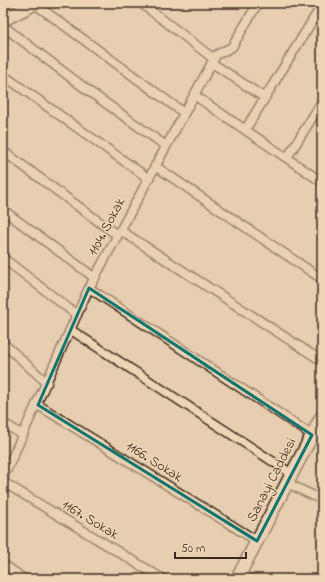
<svg xmlns="http://www.w3.org/2000/svg" width="325" height="582" font-family="'Indie Flower',sans-serif">
	<style>
		.lines { fill: none; stroke-linecap: round; stroke-linejoin: round }
		.street-casing { stroke: #3b2a1e; stroke-width: 11 }
		.secondary-casing { stroke: #3b2a1e; stroke-width: 15 }
		.street { stroke: #eed5b6; stroke-width: 8 }
		.secondary { stroke: #eed5b6; stroke-width: 12 }
		.marked { fill: none; stroke: #0f766e; stroke-width: 3; stroke-linejoin: round }
		.labels { text-anchor: middle; dominant-baseline: central; stroke-width: 3; stroke-linejoin: round; paint-order: stroke }
		.street-label { font-size: 14px; fill: #3b2a1e; stroke: #eed5b6 }
	</style>
	<rect width="100%" height="100%" fill="#e7ceb0"/>
	<filter id="ink" filterUnits="userSpaceOnUse"><feTurbulence type="fractalNoise" baseFrequency=".025" numOctaves="2"/><feDisplacementMap in="SourceGraphic" scale="8" xChannelSelector="R" yChannelSelector="G"/><feConvolveMatrix kernelMatrix="1 2 1 2 8 2 1 2 1" color-interpolation-filters="sRGB"/></filter>
	<g filter="url(#ink)">
		<g class="lines">
			<g class="street-casing">
				<path id="street" d="M141 3 214 59
					M35 4 184 113
					M3 26 90 92 166 146
					M212 63 265 98
					M3 75 148 178
					M194 95 322 182
					M245 130 322 5 320 3
					M3 151 117 235
					M287 158 322 102
					M155 166 322 279
					M3 210 95 278
					M120 230 322 361
					M3 258 77 315
					M89 288 312 435
					M71 330 292 474
					M3 343 47 383
					M38 405 257 541
					M3 423 23 435
					M3 478 89 288 216 55 232 47 258 3
					M3 482 163 579
					M287 483 322 500
					M3 564 24 579
					M240 574 251 579"/>
			</g>
			<g class="secondary-casing">
				<path id="secondary" d="M3 20 36 3
					M237 579 322 416"/>
			</g>
			<use href="#street" class="street"/>
			<use href="#secondary" class="secondary"/>
		</g>
	</g>
	<path d="M0 0H325V582H0ZM89 288 312 435 257 541 38 405Z" fill="#e7ceb0" fill-opacity=".55" fill-rule="evenodd"/>
	<path class="marked" d="M89 288 312 435 257 541 38 405Z"/>
	<g class="labels">
		<g class="street-label">
			<text transform="translate(107 227) rotate(-62)">1104. Sokak</text>
			<text transform="translate(154 462) rotate(32)">1166. Sokak</text>
			<text transform="translate(272 480) rotate(-63)">Sanayi Caddesi</text>
			<text transform="translate(90 520) rotate(31)">1167. Sokak</text>
		</g>
	</g>
	<rect width="325" height="582" fill="none" stroke="#eed5b6" stroke-width="16"/>
	<rect x="8" y="8" width="309" height="566" fill="none" stroke="#3b2a1e" stroke-width="1.5" filter="url(#ink)"/>
	<path d="M175 552v6h71v-6" fill="none" stroke="#3b2a1e" stroke-width="2"/>
	<text x="181" y="552" font-size="12" fill="#3b2a1e" stroke="#eed5b6" stroke-width="3" paint-order="stroke">50 m</text>
</svg>
